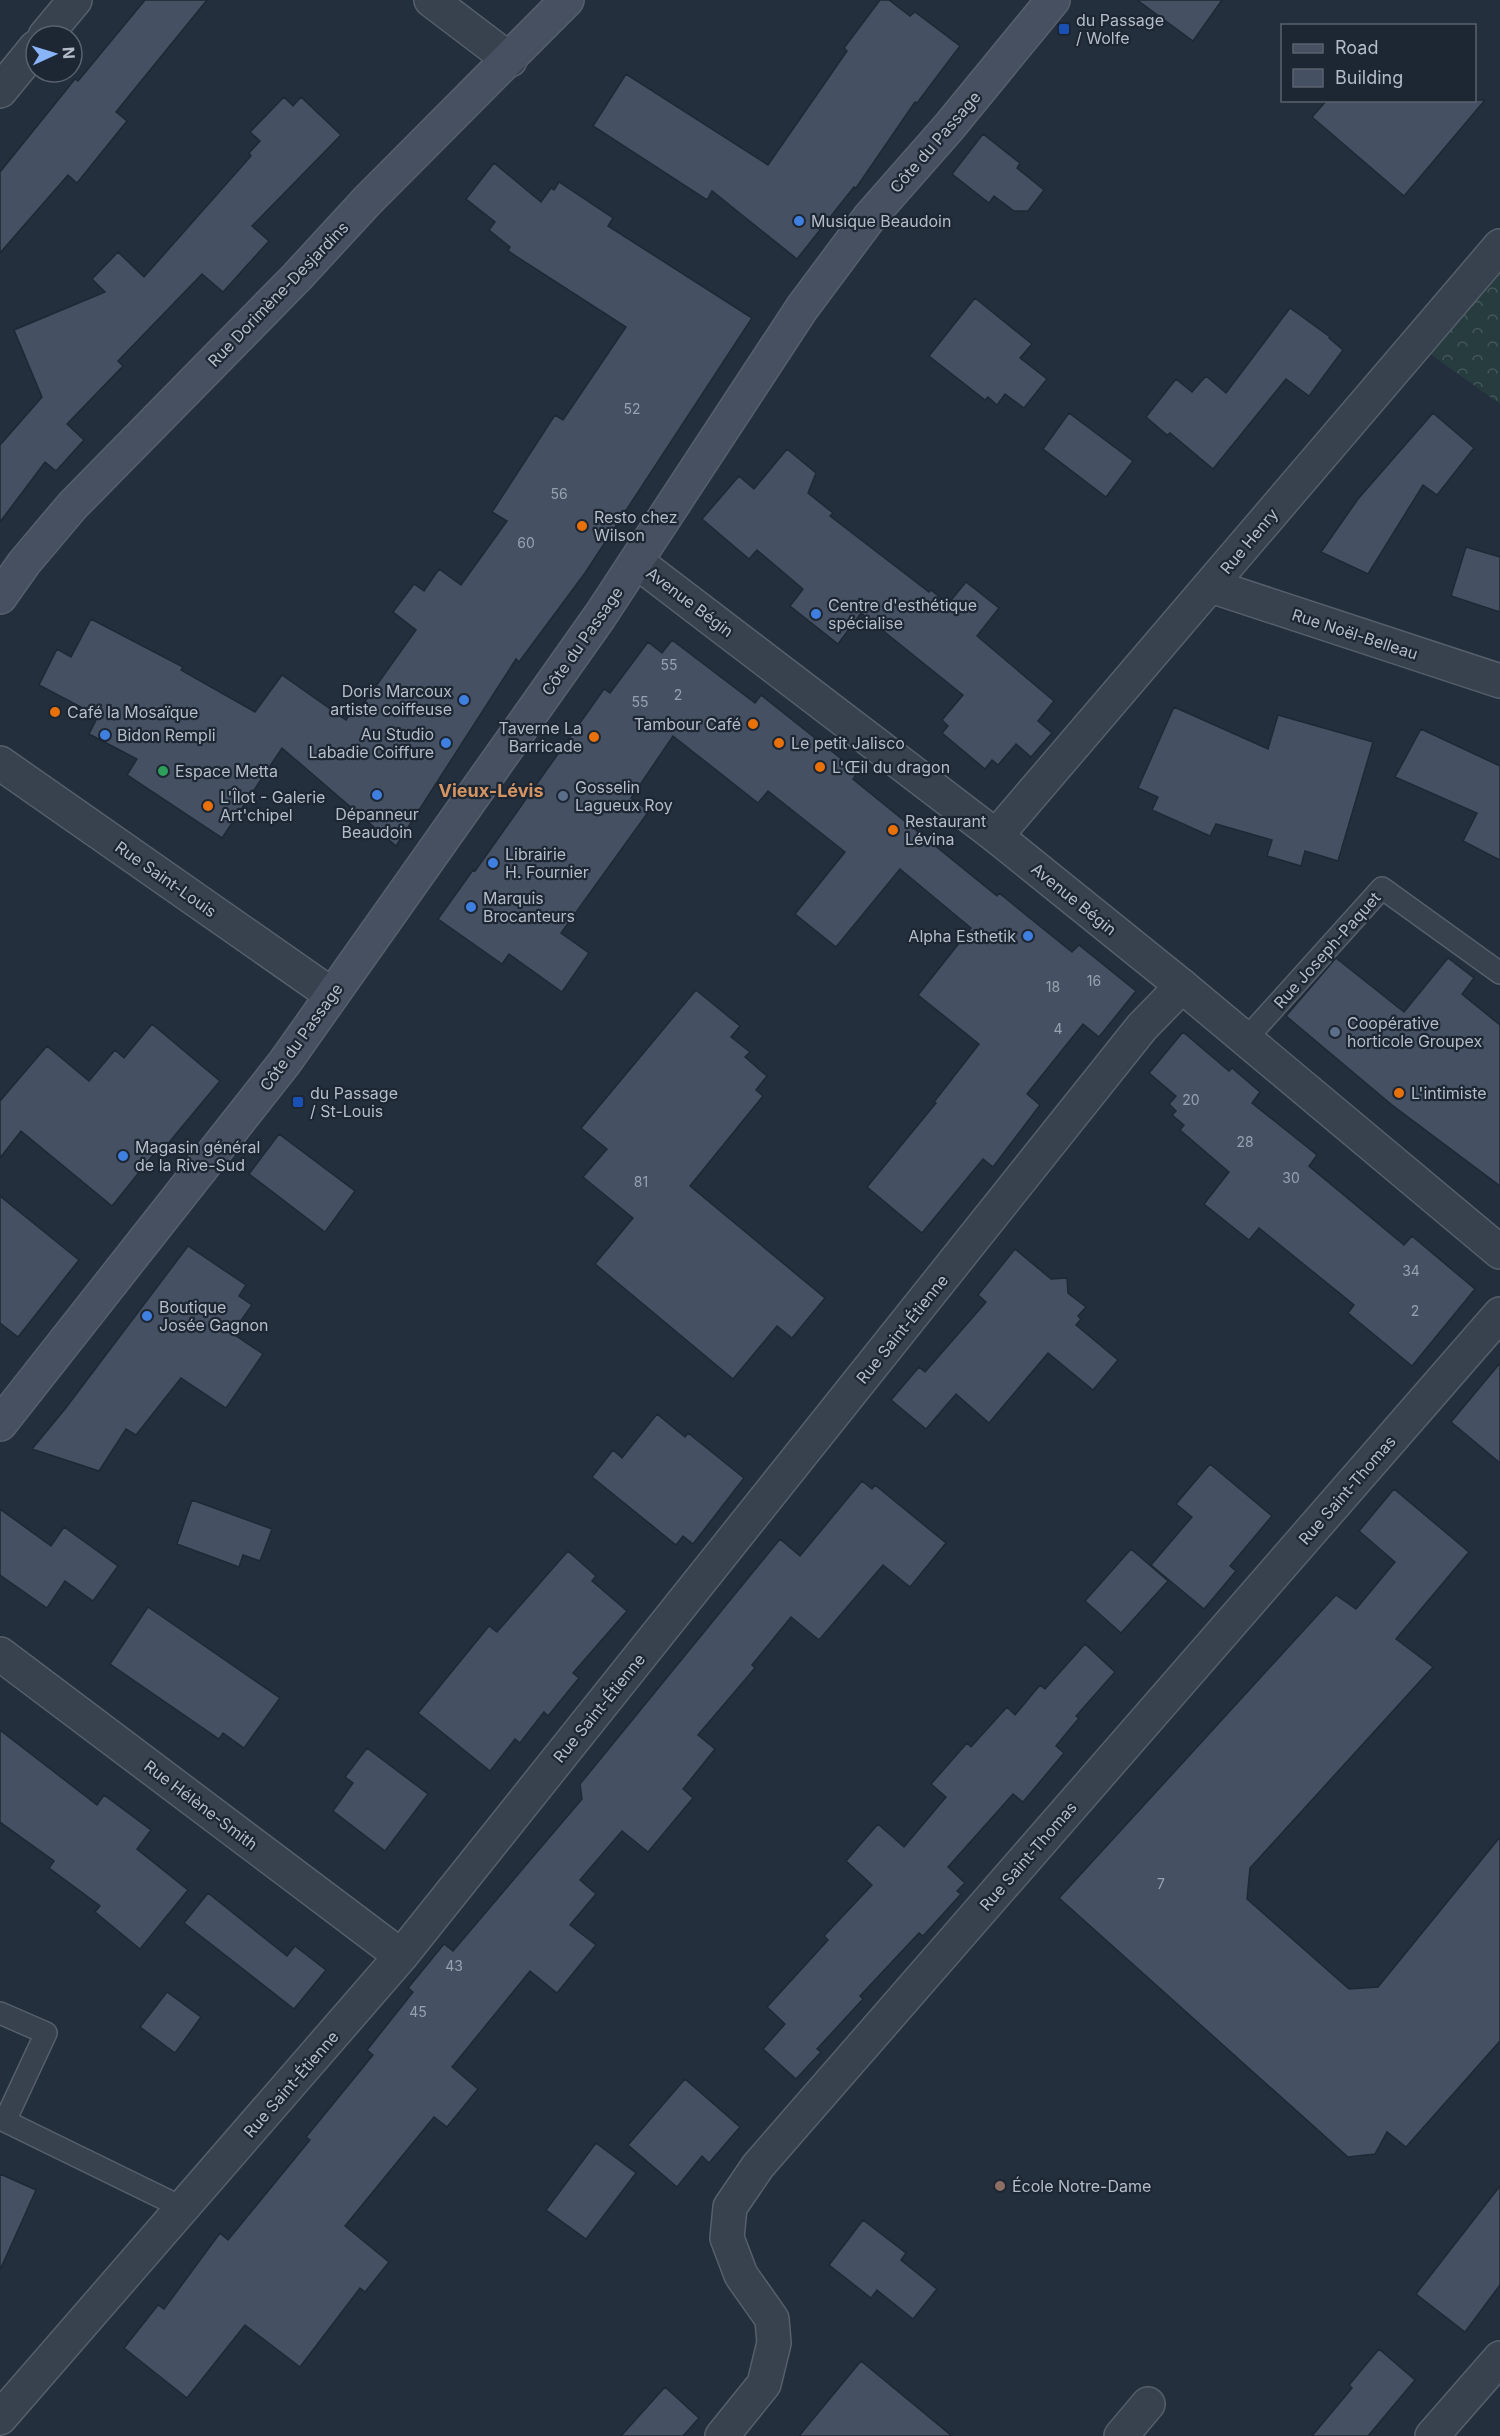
<svg xmlns="http://www.w3.org/2000/svg" width="1500" height="2436" font-family="Inter,sans-serif">
	<style>
		.forest { fill: url(#forest-crowns) }
		.building { fill: #455162; stroke: #1f2835; stroke-width: 1.5 }
		.lines { fill: none; stroke-linecap: round; stroke-linejoin: round }
		.service-casing { stroke: #565f6c; stroke-width: 24 }
		.minor-casing { stroke: #565f6c; stroke-width: 36 }
		.tertiary-casing { stroke: #565f6c; stroke-width: 36 }
		.secondary-casing { stroke: #565f6c; stroke-width: 36 }
		.service { stroke: #38414e; stroke-width: 21 }
		.minor { stroke: #38414e; stroke-width: 33 }
		.tertiary { stroke: #38414e; stroke-width: 33 }
		.secondary { stroke: #465061; stroke-width: 33 }
		.transit-dot { fill: #1a4fb4; stroke: #1d2633; stroke-width: 2 }
		.shop-dot { fill: #3f7fe0; stroke: #1d2633; stroke-width: 2 }
		.food-dot { fill: #e8710a; stroke: #1d2633; stroke-width: 2 }
		.leisure-dot { fill: #2e9e5b; stroke: #1d2633; stroke-width: 2 }
		.service-dot { fill: #5c6f8a; stroke: #1d2633; stroke-width: 2 }
		.education-dot { fill: #8d6e63; stroke: #1d2633; stroke-width: 2 }
		.labels { text-anchor: middle; dominant-baseline: central; stroke-width: 4.5; stroke-linejoin: round; paint-order: stroke }
		.number-label { font-size: 14px; fill: #98a1af }
		.poi-label { font-size: 16px; fill: #b4bcc9; stroke: #1d2633; text-anchor: start }
		.street-label { font-size: 16px; fill: #b4bcc9; stroke: #1d2633 }
		.neighbourhood-label { font-size: 18px; font-weight: bold; fill: #d59563; stroke: #1d2633 }
	</style>
	<defs>
		<pattern id="forest-crowns" width="20" height="18" patternUnits="userSpaceOnUse" patternTransform="scale(1.5)"><rect width="20" height="18" fill="#263c3f"/><path d="M2 6a3 3 0 1 1 6 0M12 15a3 3 0 1 1 6 0" fill="none" stroke="#435659"/></pattern>
	</defs>
	<rect width="100%" height="100%" fill="#242f3e"/>
	<path class="forest" d="M1500 246V404L1415 343Z"/>
	<path class="building" d="M145 0H207L116 112 127 121 77 183 68 175 0 253V172L75 79 78 81Z
		M880 0H889L910 16 915 12 960 46 917 103 915 102 856 188 854 187 797 259 712 191 707 200 593 126 626 74 768 165 847 51 844 48Z
		M1137 0H1222L1193 41Z
		M284 97 293 106 301 97 341 135 252 226 269 241 223 292 202 274 118 361 123 366 67 424 84 440 56 471 45 462 0 522V445L42 397 14 330 105 292 92 279 118 252 144 277 251 156 249 153 260 141 250 132Z
		M1327 100H1485L1404 196 1312 117Z
		M983 134 1020 163 1017 168 1044 190 1028 211H1014L994 196 989 203 952 174Z
		M494 163 541 202 551 188 554 190 559 182 613 218 608 226 752 318 585 573 519 662 516 659 396 846 282 748 222 838 127 775 137 759 89 734 98 716 39 685 57 649 71 657 91 619 183 667 181 670 255 712 282 675 346 720 355 707 359 710 416 630 393 612 414 584 424 591 439 569 461 585 507 521 492 512 555 415 563 420 626 327 508 251 510 247 489 230 495 222 466 199Z
		M975 298 1032 344 1020 358 1047 379 1024 408 1005 394 997 405 988 397 985 400 929 356Z
		M1290 308 1330 337 1329 338 1343 350 1309 396 1286 379 1213 469 1170 433 1167 435 1146 417 1176 379 1192 392 1206 376 1226 393Z
		M1069 413 1133 461 1106 497 1043 449Z
		M1433 413 1474 448 1437 495 1423 485 1368 574 1321 552 1358 499Z
		M787 449 816 473 808 493 833 513 830 516 929 592 931 590 948 604 966 582 999 608 977 636 1054 701 1038 721 1052 733 1031 757 1016 744 998 765 992 760 985 769 942 733 948 726 942 720 963 695 861 613 838 644 790 606 803 589 757 550 749 559 702 519 739 476 754 489Z
		M1466 547 1500 557V612L1451 596Z
		M672 640 755 703 761 695 858 772 853 779 997 896 999 893 1072 952 1079 945 1136 991 1099 1037 1083 1024 1027 1094 1040 1105 993 1167 983 1159 922 1233 867 1187 936 1103 934 1102 979 1044 918 995 971 928 900 869 836 947 795 914 845 852 768 791 758 803 673 736 631 798 649 811 561 933 589 953 562 992 509 954 502 964 438 919 473 870 475 871 604 689 610 693 648 642 662 653Z
		M1174 707 1268 749 1278 715 1373 742 1338 861 1305 851 1301 866 1267 856 1272 840 1216 824 1210 836 1152 810 1158 797 1138 788Z
		M1421 729 1500 766V860L1463 841 1477 813 1395 777Z
		M1336 958 1404 1012 1448 958 1474 978 1462 994 1500 1025V1186L1392 1105 1286 1016Z
		M696 990 740 1026 731 1037 750 1052 745 1057 767 1076 756 1090 763 1096 690 1186 825 1298 792 1338 777 1326 733 1379 595 1264 633 1218 583 1177 607 1149 581 1128Z
		M152 1024 220 1081 166 1146 162 1144 112 1206 21 1131 0 1158V1101L47 1046 89 1081 115 1050 124 1058Z
		M1183 1032 1229 1071 1232 1068 1260 1092 1252 1103 1317 1155 1309 1166 1404 1245 1412 1236 1475 1289 1412 1366 1348 1313 1354 1305 1259 1228 1249 1240 1204 1204 1229 1172 1180 1130 1184 1125 1172 1115 1176 1111 1169 1104 1176 1096 1149 1073Z
		M279 1134 355 1191 325 1232 249 1174Z
		M0 1196 79 1260 18 1337 0 1323Z
		M188 1246 246 1285 239 1296 252 1305 232 1333 263 1354 226 1408 181 1378 136 1435 126 1429 99 1471 32 1449 65 1409Z
		M1015 1249 1051 1279 1067 1278 1068 1293 1086 1307 1078 1316 1081 1319 1076 1325 1118 1360 1093 1390 1048 1353 989 1423 956 1394 926 1429 891 1400 919 1367 925 1372 986 1302 978 1295Z
		M1500 1363V1463L1451 1422Z
		M657 1414 685 1437 688 1433 744 1478 693 1544 683 1536 676 1545 592 1477 613 1450 622 1458Z
		M1210 1464 1272 1516 1230 1566 1236 1571 1204 1609 1151 1565 1192 1517 1176 1504Z
		M862 1481 872 1489 875 1485 946 1543 910 1587 883 1565 819 1640 791 1617 752 1665 755 1668 698 1735 715 1749 683 1789 693 1798 648 1852 622 1831 580 1880 596 1894 570 1925 596 1945 557 1993 530 1971 452 2067 478 2089 447 2127 434 2117 345 2226 389 2262 365 2292 360 2288 300 2367 245 2325 187 2398 124 2348 158 2305 164 2309 220 2233 228 2240 310 2140 306 2137 373 2055 367 2050 413 1992 408 1988 444 1944 453 1951 582 1799 580 1784 780 1539 800 1556Z
		M1394 1489 1469 1552 1396 1639 1433 1667 1250 1868 1247 1899 1349 1989 1378 1987 1500 1837V2041L1406 2147 1387 2132 1375 2154 1348 2157 1059 1898 1336 1595 1356 1609 1395 1562 1359 1531Z
		M192 1500 272 1529 260 1561 243 1555 239 1567 177 1544Z
		M0 1509 51 1546 64 1527 118 1566 93 1601 65 1581 47 1608 0 1575Z
		M1131 1549 1168 1581 1121 1633 1085 1601Z
		M568 1551 596 1576 592 1581 627 1611 573 1673 579 1678 548 1716 544 1712 520 1743 515 1739 490 1771 418 1713 489 1626 497 1632Z
		M148 1607 280 1698 244 1748 223 1733 219 1739 110 1664Z
		M1085 1644 1115 1672 1076 1716 1079 1718 1056 1746 1064 1753 1023 1802 1013 1794 948 1867 965 1883 957 1891 961 1894 923 1936 919 1933 860 1996 863 1999 817 2049 821 2052 796 2079 763 2049 785 2024 767 2007 828 1940 824 1936 872 1885 846 1861 878 1824 904 1847 946 1797 931 1784 967 1743 971 1747 1007 1707 1015 1715 1040 1685 1045 1689Z
		M0 1730 97 1805 104 1795 151 1830 137 1849 188 1890 140 1949 95 1912 100 1906 49 1868 54 1861 0 1822Z
		M367 1748 428 1794 385 1851 333 1811 353 1783 345 1777Z
		M208 1893 287 1956 295 1946 326 1970 294 2009 184 1923Z
		M167 1992 201 2017 175 2053 140 2027Z
		M685 2079 740 2127 709 2163 702 2156 677 2187 628 2145Z
		M596 2143 636 2173 586 2239 546 2210Z
		M0 2174 36 2190 0 2270Z
		M1500 2186V2285L1465 2332 1416 2294Z
		M863 2220 906 2253 901 2260 937 2289 913 2319 877 2290 871 2298 829 2265Z
		M1379 2349 1415 2380 1368 2436H1312L1352 2388 1349 2385Z
		M861 2361 952 2436H799Z
		M665 2387 699 2418 683 2436H621Z"/>
	<g class="lines">
		<g class="service-casing">
			<path id="service" d="M1246 1039 1382 888 1500 973
				M0 2013 46 2033 5 2121 183 2208"/>
		</g>
		<g class="minor-casing">
			<path id="minor" d="M431 0 510 60
				M45 36 75 0
				M0 91 36 47
				M1211 586 1500 681
				M996 836 1500 246
				M0 1654 401 1956
				M0 2418 401 1956 1142 1027 1182 986
				M722 2436 764 2384 774 2343 772 2319 741 2275 727 2238 730 2207 758 2166 1500 1314
				M1121 2436 1148 2404
				M1432 2436 1500 2358"/>
		</g>
		<g class="tertiary-casing">
			<path id="tertiary" d="M637 562 996 836 1182 986 1500 1252
				M0 763 332 995"/>
		</g>
		<g class="secondary-casing">
			<path id="secondary" d="M0 597 24 563 73 505 297 277 367 201 567 0
				M0 1424 285 1062 600 616 802 308 869 218 949 127 1053 0"/>
		</g>
		<use href="#service" class="service"/>
		<use href="#minor" class="minor"/>
		<use href="#tertiary" class="tertiary"/>
		<use href="#secondary" class="secondary"/>
	</g>
	<g class="transit-dot">
		<rect x="1058" y="23" width="12" height="12" rx="3"/>
		<rect x="292" y="1096" width="12" height="12" rx="3"/>
	</g>
	<g class="shop-dot">
		<circle cx="799" cy="221" r="6"/>
		<circle cx="816" cy="614" r="6"/>
		<circle cx="464" cy="700" r="6"/>
		<circle cx="105" cy="735" r="6"/>
		<circle cx="446" cy="743" r="6"/>
		<circle cx="377" cy="795" r="6"/>
		<circle cx="493" cy="863" r="6"/>
		<circle cx="471" cy="907" r="6"/>
		<circle cx="1028" cy="936" r="6"/>
		<circle cx="123" cy="1156" r="6"/>
		<circle cx="147" cy="1316" r="6"/>
	</g>
	<g class="food-dot">
		<circle cx="582" cy="526" r="6"/>
		<circle cx="55" cy="712" r="6"/>
		<circle cx="753" cy="724" r="6"/>
		<circle cx="594" cy="737" r="6"/>
		<circle cx="779" cy="743" r="6"/>
		<circle cx="820" cy="767" r="6"/>
		<circle cx="208" cy="806" r="6"/>
		<circle cx="893" cy="830" r="6"/>
		<circle cx="1399" cy="1093" r="6"/>
	</g>
	<circle class="leisure-dot" cx="163" cy="771" r="6"/>
	<g class="service-dot">
		<circle cx="563" cy="796" r="6"/>
		<circle cx="1335" cy="1032" r="6"/>
	</g>
	<circle class="education-dot" cx="1000" cy="2186" r="6"/>
	<g class="labels">
		<g class="number-label">
			<text x="632" y="408">52</text>
			<text x="559" y="493">56</text>
			<text x="526" y="542">60</text>
			<text x="669" y="664">55</text>
			<text x="678" y="694">2</text>
			<text x="640" y="701">55</text>
			<text x="1094" y="980">16</text>
			<text x="1053" y="986">18</text>
			<text x="1058" y="1028">4</text>
			<text x="1191" y="1099">20</text>
			<text x="1245" y="1141">28</text>
			<text x="1291" y="1177">30</text>
			<text x="641" y="1181">81</text>
			<text x="1411" y="1270">34</text>
			<text x="1415" y="1310">2</text>
			<text x="1161" y="1883">7</text>
			<text x="454" y="1965">43</text>
			<text x="418" y="2011">45</text>
		</g>
		<g class="poi-label">
			<text x="1076" y="20">du Passage<tspan x="1076" dy="18">/ Wolfe</tspan></text>
			<text x="811" y="221">Musique Beaudoin</text>
			<text x="594" y="517">Resto chez<tspan x="594" dy="18">Wilson</tspan></text>
			<text x="828" y="605">Centre d'esthétique<tspan x="828" dy="18">spécialise</tspan></text>
			<text x="452" y="691" text-anchor="end">Doris Marcoux<tspan x="452" dy="18">artiste coiffeuse</tspan></text>
			<text x="67" y="712">Café la Mosaïque</text>
			<text x="741" y="724" text-anchor="end">Tambour Café</text>
			<text x="582" y="728" text-anchor="end">Taverne La<tspan x="582" dy="18">Barricade</tspan></text>
			<text x="434" y="734" text-anchor="end">Au Studio<tspan x="434" dy="18">Labadie Coiffure</tspan></text>
			<text x="117" y="735">Bidon Rempli</text>
			<text x="791" y="743">Le petit Jalisco</text>
			<text x="832" y="767">L'Œil du dragon</text>
			<text x="175" y="771">Espace Metta</text>
			<text x="575" y="787">Gosselin<tspan x="575" dy="18">Lagueux Roy</tspan></text>
			<text x="220" y="797">L'Îlot - Galerie<tspan x="220" dy="18">Art'chipel</tspan></text>
			<text x="377" y="814" text-anchor="middle">Dépanneur<tspan x="377" dy="18">Beaudoin</tspan></text>
			<text x="905" y="821">Restaurant<tspan x="905" dy="18">Lévina</tspan></text>
			<text x="505" y="854">Librairie<tspan x="505" dy="18">H. Fournier</tspan></text>
			<text x="483" y="898">Marquis<tspan x="483" dy="18">Brocanteurs</tspan></text>
			<text x="1016" y="936" text-anchor="end">Alpha Esthetik</text>
			<text x="1347" y="1023">Coopérative<tspan x="1347" dy="18">horticole Groupex</tspan></text>
			<text x="310" y="1093">du Passage<tspan x="310" dy="18">/ St-Louis</tspan></text>
			<text x="1411" y="1093">L'intimiste</text>
			<text x="135" y="1147">Magasin général<tspan x="135" dy="18">de la Rive-Sud</tspan></text>
			<text x="159" y="1307">Boutique<tspan x="159" dy="18">Josée Gagnon</tspan></text>
			<text x="1012" y="2186">École Notre-Dame</text>
		</g>
		<g class="street-label">
			<text transform="translate(935 142) rotate(-49)">Côte du Passage</text>
			<text transform="translate(278 294) rotate(-46)">Rue Dorimène-Desjardins</text>
			<text transform="translate(1249 541) rotate(-50)">Rue Henry</text>
			<text transform="translate(690 602) rotate(37)">Avenue Bégin</text>
			<text transform="translate(1355 634) rotate(18)">Rue Noël-Belleau</text>
			<text transform="translate(582 641) rotate(-55)">Côte du Passage</text>
			<text transform="translate(166 879) rotate(35)">Rue Saint-Louis</text>
			<text transform="translate(1074 899) rotate(39)">Avenue Bégin</text>
			<text transform="translate(1327 950) rotate(-48)">Rue Joseph-Paquet</text>
			<text transform="translate(301 1037) rotate(-54)">Côte du Passage</text>
			<text transform="translate(902 1329) rotate(-51)">Rue Saint-Étienne</text>
			<text transform="translate(1347 1490) rotate(-49)">Rue Saint-Thomas</text>
			<text transform="translate(599 1708) rotate(-51)">Rue Saint-Étienne</text>
			<text transform="translate(201 1805) rotate(37)">Rue Hélène-Smith</text>
			<text transform="translate(1028 1856) rotate(-49)">Rue Saint-Thomas</text>
			<text transform="translate(291 2084) rotate(-49)">Rue Saint-Étienne</text>
		</g>
		<g class="neighbourhood-label">
			<text x="491" y="790">Vieux-Lévis</text>
		</g>
	</g>
	<rect x="1281" y="24" width="195" height="78" fill="#1d2633" stroke="#59626f" stroke-width="1.5"/>
	<rect x="1293" y="44" width="30" height="9" fill="#465061" stroke="#59626f" stroke-width="1.5"/>
	<text x="1335" y="54" font-size="18" fill="#b4bcc9">Road</text>
	<rect x="1293" y="69" width="30" height="18" fill="#455162" stroke="#59626f" stroke-width="1.5"/>
	<text x="1335" y="84" font-size="18" fill="#b4bcc9">Building</text>
	<g transform="translate(54 54) rotate(86)"><circle r="28" fill="#1d2633" stroke="#59626f" stroke-width="1.5"/>
	<path d="M0-4.5L10 22L0 15L-10 22Z" fill="#8ab4f8"/>
	<text y="-9" font-size="16" font-weight="bold" text-anchor="middle" fill="#b4bcc9">N</text>
	</g>
</svg>
